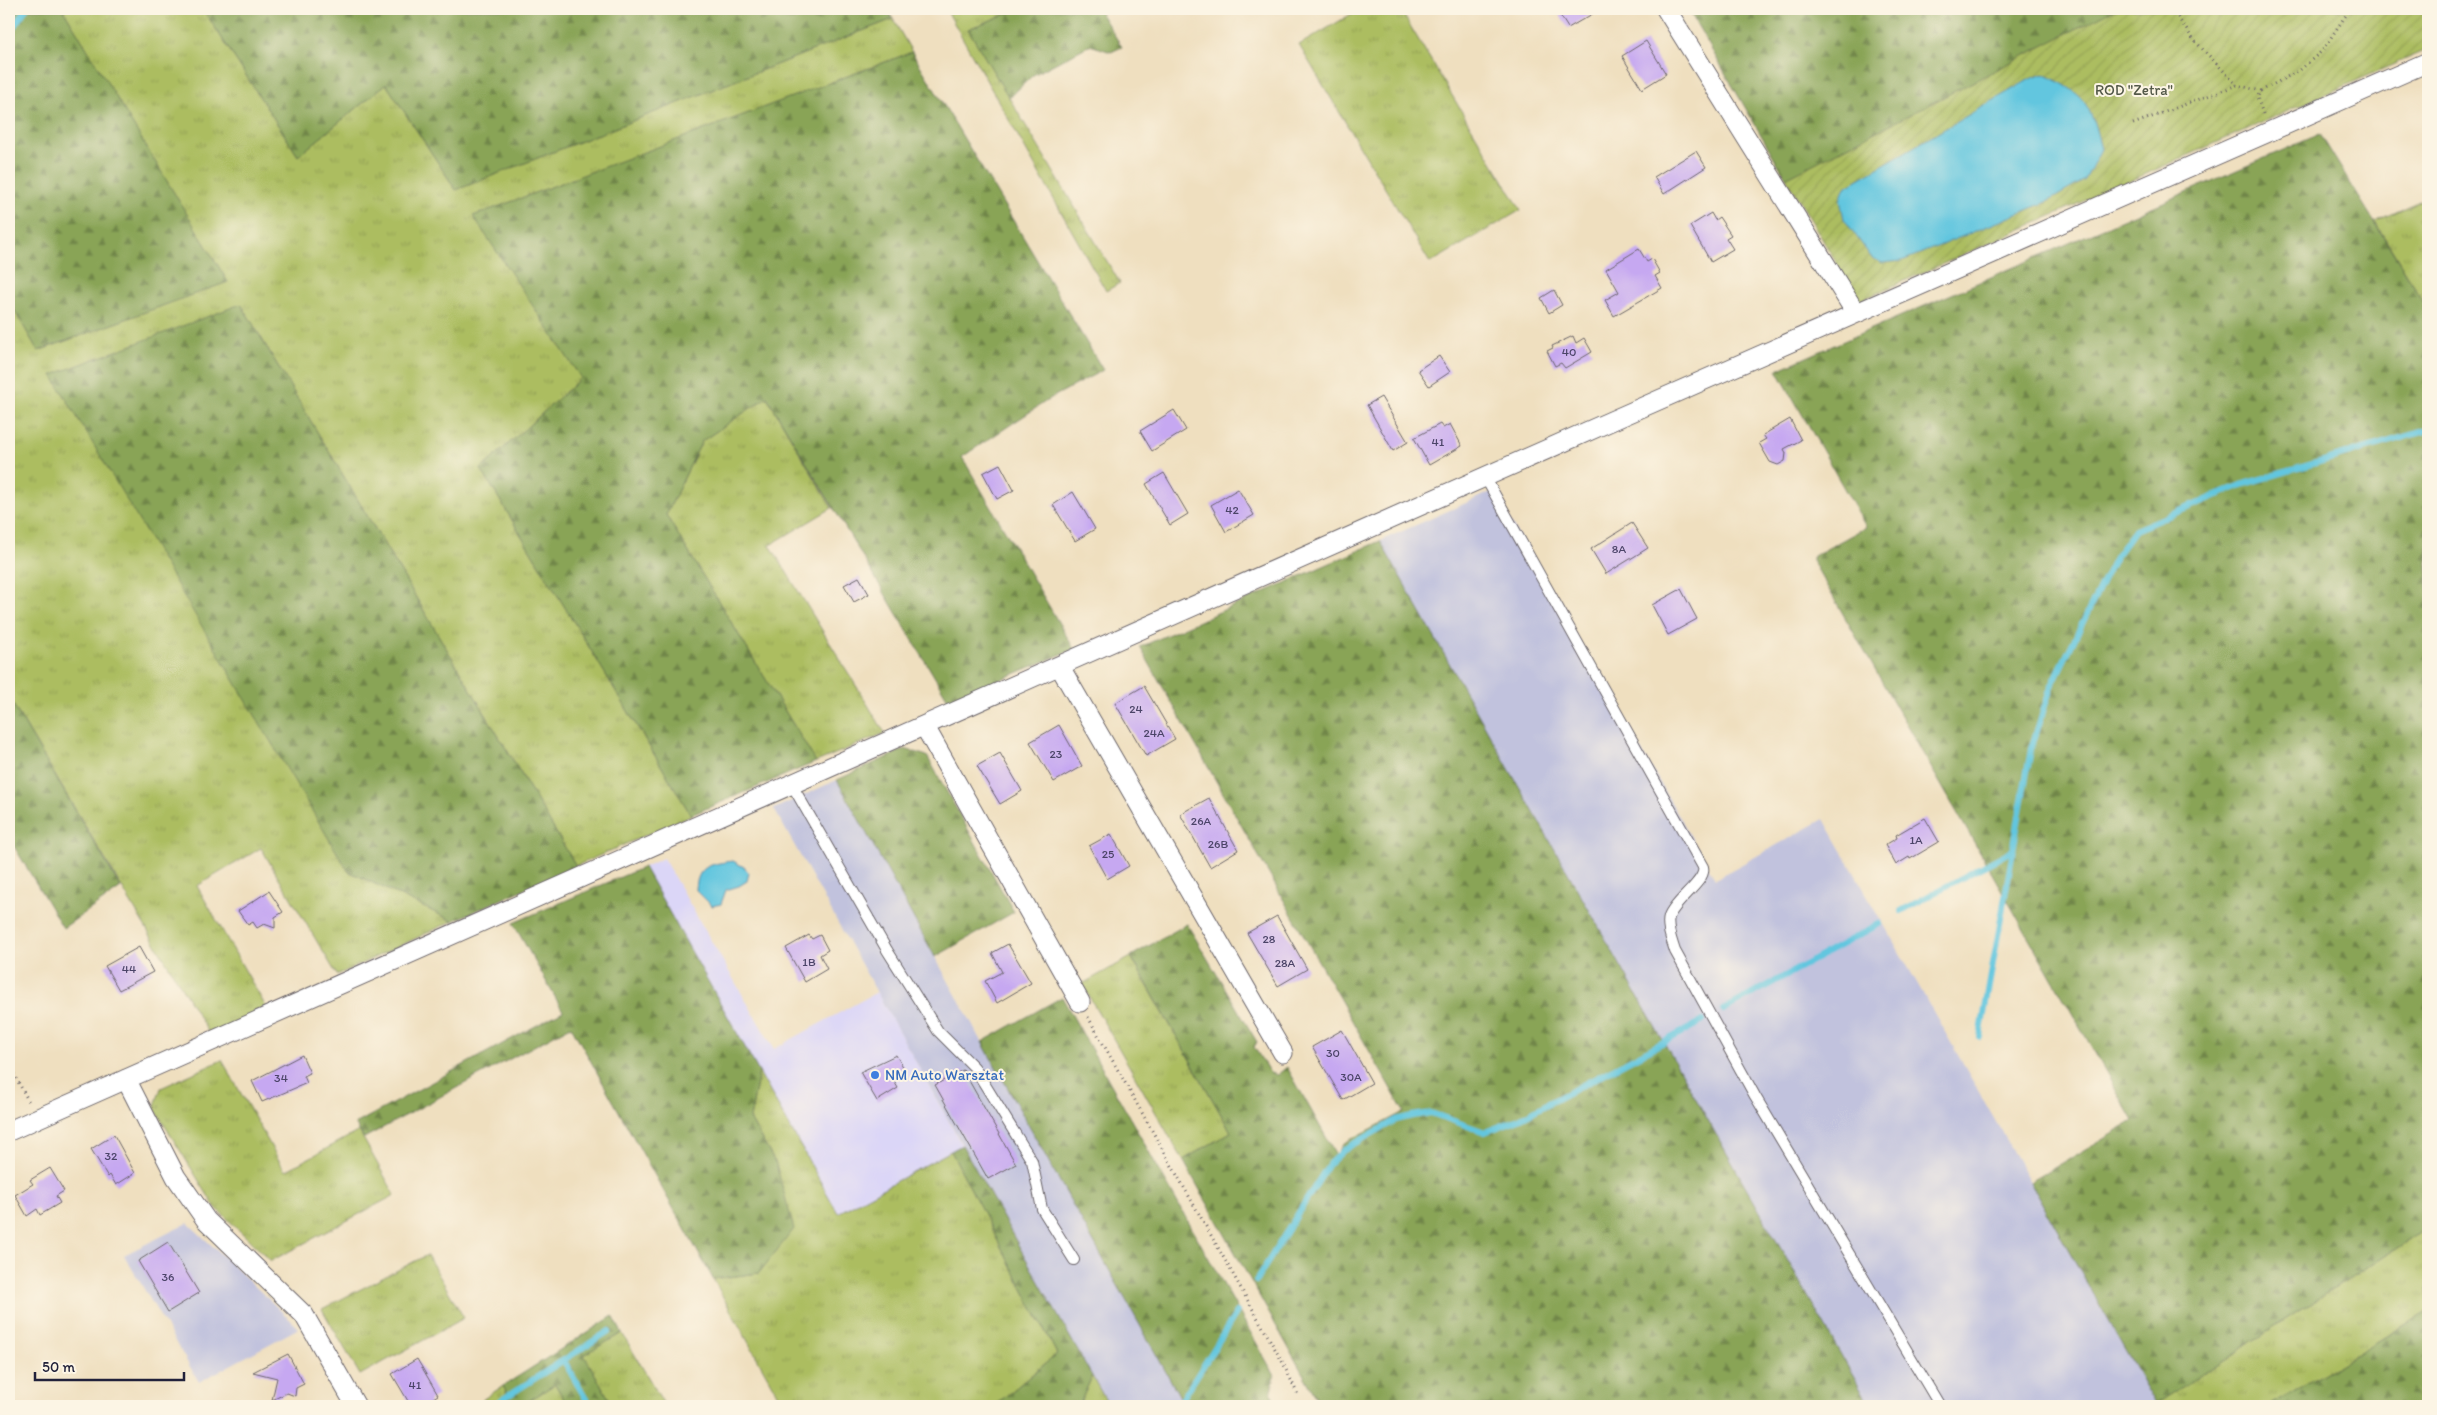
<svg xmlns="http://www.w3.org/2000/svg" width="2437" height="1415" font-family="Itim,sans-serif">
	<style>
		.built { fill: #dbd6f7 }
		.industrial { fill: #c1c2dd }
		.grass { fill: url(#grass-tufts); stroke: #67704e }
		.forest { fill: url(#forest-firs); stroke: #566348 }
		.garden { fill: url(#garden-furrows); stroke: #67704e }
		.water { fill: #62c6df; stroke: #42748d }
		.lines { fill: none; stroke-linecap: round; stroke-linejoin: round }
		.stream { stroke: #62c6df; stroke-width: 6 }
		.building { fill: #c6a8f1 }
		.service-casing { stroke: #6a6469; stroke-width: 12 }
		.minor-casing { stroke: #6a6469; stroke-width: 21 }
		.path { stroke: #6a6469; stroke-width: 3; stroke-dasharray: 1 4; stroke-linecap: butt }
		.service { stroke: #fff; stroke-width: 10 }
		.minor { stroke: #fff; stroke-width: 19 }
		.shop-dot { fill: #3f7fe0; stroke: #fcf5e5; stroke-width: 2 }
		.labels { text-anchor: middle; dominant-baseline: central; stroke-width: 4; stroke-linejoin: round; paint-order: stroke }
		.number-label { font-size: 12px; fill: #4b4468 }
		.park-label { font-size: 15px; fill: #525848; stroke: #fcf5e5 }
		.shop-label { font-size: 15px; fill: #366cbe; stroke: #fcf5e5; text-anchor: start }
	</style>
	<defs>
		<pattern id="grass-tufts" width="24" height="20" patternUnits="userSpaceOnUse" patternTransform="scale(1.25)"><rect width="24" height="20" fill="#acbd60"/><path d="M3 7l-1-3M5 7V3M7 7l1-3M15 17l-1-3M17 17v-4M19 17l1-3" fill="none" stroke="#94a254"/></pattern>
		<pattern id="forest-firs" width="22" height="20" patternUnits="userSpaceOnUse" patternTransform="scale(1.25)"><rect width="22" height="20" fill="#89a456"/><path d="M5 1l3.5 6h-7zM16 11l3.5 6h-7z" fill="#708548"/></pattern>
		<pattern id="garden-furrows" width="10" height="10" patternUnits="userSpaceOnUse" patternTransform="scale(1.25)"><rect width="10" height="10" fill="#acbd60"/><path d="M-1 1l2-2M0 10L10 0M9 11l2-2" fill="none" stroke="#94a254"/></pattern>
	</defs>
	<rect width="100%" height="100%" fill="#fcf5e5"/>
	<filter id="ink" filterUnits="userSpaceOnUse"><feTurbulence type="fractalNoise" baseFrequency=".02" numOctaves="2"/><feDisplacementMap in="SourceGraphic" scale="10" xChannelSelector="R" yChannelSelector="G"/><feConvolveMatrix kernelMatrix="1 2 1 2 8 2 1 2 1" color-interpolation-filters="sRGB"/></filter>
	<filter id="wash" filterUnits="userSpaceOnUse"><feTurbulence type="fractalNoise" baseFrequency=".0096" numOctaves="4" result="noise"/><feDisplacementMap in="SourceGraphic" scale="20" xChannelSelector="R" yChannelSelector="G"/><feGaussianBlur stdDeviation="1.12" result="paint"/><feColorMatrix in="noise" values="0 0 0 0 0 0 0 0 0 0 0 0 0 0 0 0 0 1.4 0 .05"/><feComposite in="paint" operator="in"/></filter>
	<g filter="url(#wash)">
		<rect width="100%" height="100%" fill="#efdfbf"/>
		<path class="built" d="M663 858 774 1049 877 992 962 1145 838 1213 644 867Z"/>
		<path class="industrial" d="M1493 491 1715 879 1824 819 2157 1406H1870L1380 541Z
			M837 780 935 957 1185 1406H1109L774 809Z
			M188 1223 299 1328 199 1382 124 1255Z"/>
		<path class="grass" d="M63 9H203L298 156 386 84 456 190 893 19 912 52 474 216 581 378 481 469 691 815 576 866 241 304 348 871 453 921 337 975 261 848 197 886 266 1007 211 1037 9 698V301L38 351 227 282Z
			M946 9H1019L968 29 1120 283 1106 291Z
			M1360 9H1400L1521 210 1430 263 1299 45Z
			M2428 197V309L2375 222Z
			M767 397 832 508 770 545 885 733 816 762 666 515 702 441Z
			M1131 957 1231 1132 1183 1160 1082 984Z
			M222 1060 285 1171 359 1131 395 1195 271 1261 215 1207 154 1108 161 1088Z
			M759 1072 838 1213 951 1151 1057 1354 994 1406H784L713 1279 759 1273 776 1164 750 1119Z
			M2428 1228V1311L2270 1406H2157L2156 1404Z
			M427 1255 464 1318 360 1375 322 1309Z
			M622 1333 665 1406H613L584 1355Z
			M1092 1376 1109 1406H1079Z
			M555 1384 568 1406H521Z
			M503 1386 514 1406H473Z"/>
		<path class="forest" d="M9 9H63L228 282 38 351 9 301Z
			M203 9H886L893 19 456 190 386 84 298 156Z
			M1019 9H1098L1122 47 1111 52 1090 45 1033 75 1009 98 968 29Z
			M1688 9H2115L1786 178Z
			M912 52 1103 370 1051 398 962 457 1074 649 949 701 767 397 702 441 666 515 816 762 691 815 481 469 581 378 473 216Z
			M2320 134 2428 309V1228L2156 1404 2030 1182 2134 1121 1812 560V557L1866 527 1777 370Z
			M241 304 576 866 453 921 348 871 52 375Z
			M1380 541 1870 1406H1317L1320 1404 1183 1160 1231 1132 1131 956 1187 924 1257 1042 1254 1047 1270 1073 1277 1075 1287 1067 1336 1155 1344 1143 1404 1112 1140 647Z
			M9 698 121 888 63 928 9 838Z
			M905 749 927 756 1014 912 935 957 837 780Z
			M644 867 759 1072 750 1119 776 1164 794 1229 759 1273 713 1279 571 1026 364 1138 355 1124 563 1011 513 923Z
			M1062 997 1275 1376 1271 1392 1280 1406H1185L982 1042Z
			M962 1145 1092 1376 1079 1406H994L1057 1354 951 1151Z
			M2428 1311V1406H2270Z
			M613 1316 622 1333 584 1355 613 1406H568L555 1384 521 1406H514L503 1386Z"/>
		<path class="garden" d="M2115 9H2428V49L1859 301 1786 178Z"/>
		<path class="water" d="M2044 74C2087 95 2090 104 2101 149L2085 180 2047 202 1902 261 1882 263 1871 257 1844 219 1840 200 1845 187 2030 79Z
			M733 861 744 867 749 873 747 881 739 886 726 890 721 904 712 906 696 890C697 865 711 864 733 861Z"/>
		<g class="lines">
			<path class="stream" d="M9 33 26 9
				M1901 911 2013 850
				M1723 1010 1879 924
				M1980 1037 2031 749 2051 687 2115 557 2135 530 2244 484 2428 430
				M1256 1281 1329 1164 1345 1149 1396 1120 1412 1116 1431 1113 1485 1132 1519 1119 1703 1021
				M564 1361 590 1406
				M492 1406 609 1331
				M1178 1406 1237 1312"/>
		</g>
		<g id="blocks">
			<path class="building" d="M1556 9H1601L1568 28Z
				M1646 41 1666 74 1642 89 1622 56Z
				M1696 151 1706 167 1664 194 1654 177Z
				M1711 213 1715 220 1719 217 1731 235 1726 238 1733 249 1711 262 1690 226Z
				M1639 249 1647 262 1652 259 1660 273 1655 276 1662 288 1614 316 1605 300 1619 292 1606 269Z
				M1554 290 1562 305 1549 313 1541 298Z
				M1573 336 1576 343 1584 338 1592 352 1565 368 1561 363 1555 366 1547 351 1553 348 1552 346Z
				M1439 356 1450 372 1429 386 1418 370Z
				M1381 397 1408 442 1393 451 1367 405Z
				M1174 410 1186 430 1152 451 1140 431Z
				M1790 419 1801 440 1784 449 1786 453 1785 461 1778 465 1770 462 1759 443 1766 439 1763 435Z
				M1440 424 1443 428 1450 424 1462 446 1429 465 1414 438Z
				M1000 464 1014 490 997 499 983 473Z
				M1164 473 1188 514 1170 525 1146 484Z
				M1238 489 1254 515 1226 532 1211 505Z
				M1073 492 1095 529 1075 541 1053 505Z
				M1632 523 1648 548 1606 574 1591 549Z
				M859 577 869 594 854 602 844 585Z
				M1681 589 1697 619 1668 635 1652 605Z
				M1144 686 1175 739 1146 756 1115 703Z
				M1059 725 1082 766 1054 782 1030 742Z
				M1000 753 1022 791 1000 804 977 766Z
				M1209 798 1238 850 1210 867 1180 814Z
				M1925 818 1939 842 1910 859 1909 857 1896 865 1885 845 1897 838 1896 835Z
				M1111 834 1129 866 1107 879 1089 846Z
				M269 891 283 912 275 917V928L264 924 257 928 253 922 248 925 238 911Z
				M1277 916 1307 969 1278 986 1247 933Z
				M809 935 812 939 820 935 828 950 820 955 827 969 805 982 786 948Z
				M1008 944 1031 983 997 1003 985 981 1002 972 992 953Z
				M139 947 153 972 119 990 105 966Z
				M1342 1030 1372 1083 1343 1100 1312 1047Z
				M302 1055 310 1073 304 1076 307 1083 262 1102 252 1081Z
				M896 1055 905 1070 892 1078 898 1088 877 1101 860 1072Z
				M963 1070 1016 1164 988 1179 935 1085Z
				M114 1135 135 1173 116 1185 110 1175 108 1177 91 1149Z
				M50 1168 64 1191 56 1196 60 1203 40 1215 37 1209 27 1216 15 1195 33 1184 30 1180Z
				M168 1242 199 1293 168 1312 138 1261Z
				M288 1354 304 1384 296 1388 295 1396 287 1393 272 1400 277 1378 253 1372Z
				M417 1359 438 1395 430 1400 429 1406H411L392 1374Z"/>
		</g>
	</g>
	<g filter="url(#ink)">
		<use href="#blocks" fill-opacity="0" stroke="#6a6469" stroke-width="1"/>
		<g class="lines">
			<g class="service-casing">
				<path id="service" d="M1485 477 1703 867C1707 881 1675 900 1669 917 1666 927 1672 941 1675 951L1755 1096 1940 1406
					M792 785 887 950 938 1031 974 1067 1032 1161 1042 1209 1074 1260"/>
			</g>
			<g class="minor-casing">
				<path id="minor" d="M1666 9 1856 313
					M1060 667 1283 1053
					M925 727 1080 1002
					M126 1079 176 1177 206 1220 304 1315 356 1406
					M9 1131 1611 421 2428 62"/>
			</g>
			<path class="path" d="M2172 9 2193 39 2237 85
				M2263 114 2257 97 2261 91 2300 70 2322 51 2350 9
				M2133 124 2237 85 2261 91
				M1088 1017 1283 1363 1299 1397
				M9 1065 29 1102"/>
			<use href="#service" class="service"/>
			<use href="#minor" class="minor"/>
		</g>
	</g>
	<circle class="shop-dot" cx="875" cy="1075" r="5"/>
	<g class="labels">
		<g class="number-label">
			<text x="1569" y="352">40</text>
			<text x="1438" y="442">41</text>
			<text x="1232" y="510">42</text>
			<text x="1619" y="549">8A</text>
			<text x="1136" y="709">24</text>
			<text x="1154" y="733">24A</text>
			<text x="1056" y="754">23</text>
			<text x="1201" y="821">26A</text>
			<text x="1916" y="840">1A</text>
			<text x="1218" y="844">26B</text>
			<text x="1108" y="854">25</text>
			<text x="1269" y="939">28</text>
			<text x="809" y="962">1B</text>
			<text x="1285" y="963">28A</text>
			<text x="129" y="969">44</text>
			<text x="1333" y="1053">30</text>
			<text x="1351" y="1077">30A</text>
			<text x="281" y="1078">34</text>
			<text x="111" y="1156">32</text>
			<text x="168" y="1277">36</text>
			<text x="415" y="1385">41</text>
		</g>
		<g class="park-label">
			<text x="2134" y="90">ROD "Zetra"</text>
		</g>
		<g class="shop-label">
			<text x="885" y="1075">NM Auto Warsztat</text>
		</g>
	</g>
	<rect width="2437" height="1415" fill="none" stroke="#fcf5e5" stroke-width="30"/>
	<path d="M35 1372v8h149v-8" fill="none" stroke="#22223b" stroke-width="2.5"/>
	<text x="42" y="1372" font-size="15" fill="#22223b" stroke="#fcf5e5" stroke-width="4" paint-order="stroke">50 m</text>
</svg>
